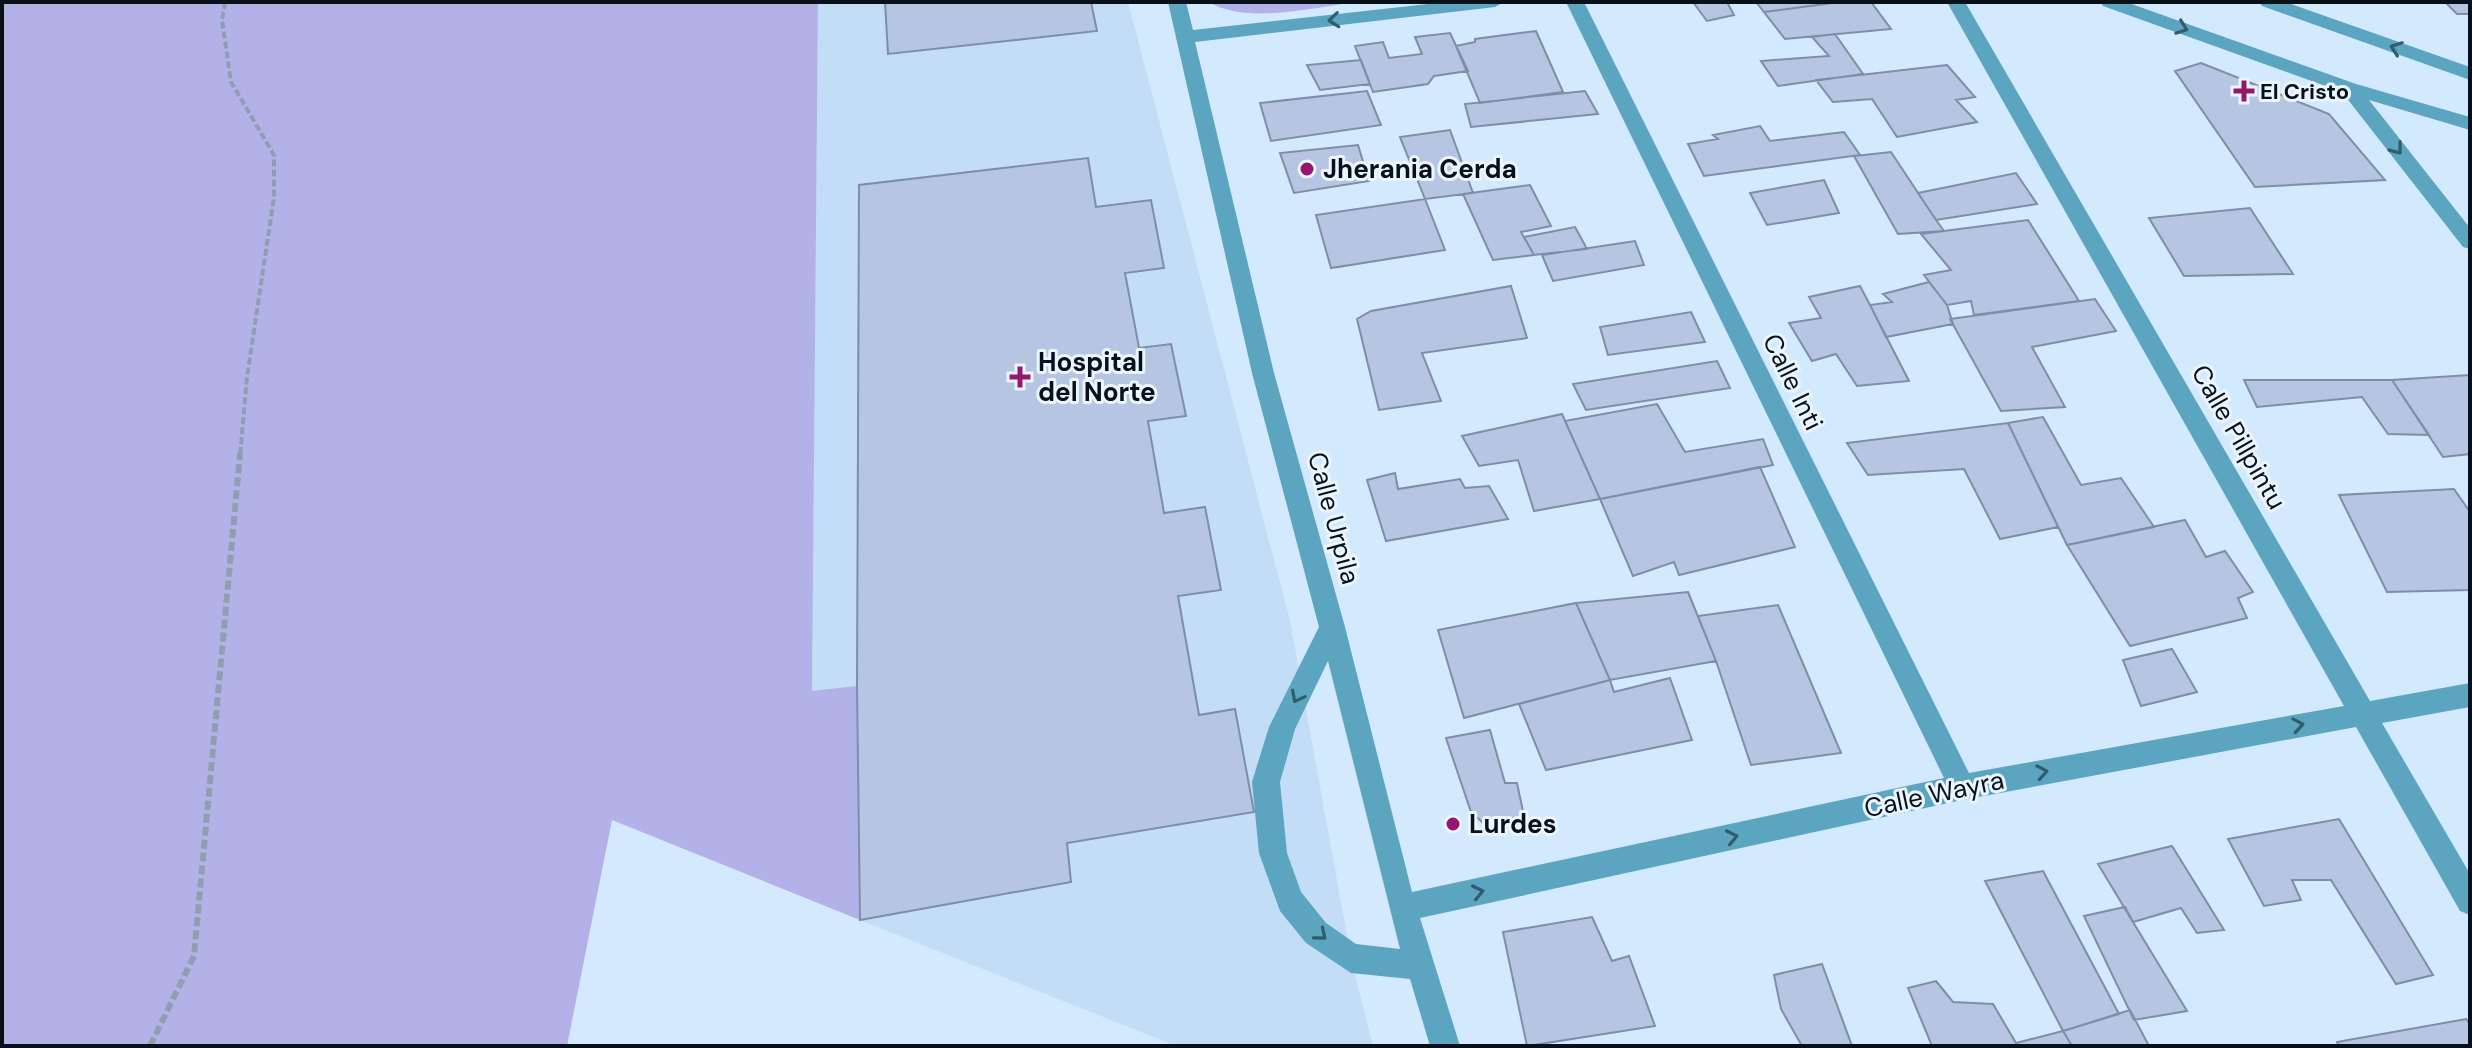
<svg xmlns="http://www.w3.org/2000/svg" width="2472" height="1048" font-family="'DM Sans',sans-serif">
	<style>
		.built { fill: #c2ddf5 }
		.green { fill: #b2b2e8 }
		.building { fill: #b6c5e2; stroke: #7f8da8; stroke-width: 2 }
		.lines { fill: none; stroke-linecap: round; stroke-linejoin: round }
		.path-far1 { stroke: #8ea0b0; stroke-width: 4; stroke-dasharray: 7 3; stroke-linecap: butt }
		.path { stroke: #8ea0b0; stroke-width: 6; stroke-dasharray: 9 4; stroke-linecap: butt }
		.minor { fill: #5ca5c1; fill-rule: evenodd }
		.oneway { stroke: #325b6d }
		.poi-dot { fill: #95166f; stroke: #eaf5ff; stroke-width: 3 }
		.labels { text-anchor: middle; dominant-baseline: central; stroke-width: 6; stroke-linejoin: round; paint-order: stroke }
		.far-poi-label { font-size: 22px; font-weight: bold; fill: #081119; stroke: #eaf5ff; text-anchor: start }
		.poi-label { font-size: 26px; font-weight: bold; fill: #081119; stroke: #eaf5ff; text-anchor: start }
		.street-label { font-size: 26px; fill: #081119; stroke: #eaf5ff }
	</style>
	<rect width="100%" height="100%" fill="#d3e9fd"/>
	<path class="built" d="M818 2H1128L1290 621 1351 958 1373 1046H1176L860 920 857 687 812 692Z"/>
	<path class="green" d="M2 2H818L812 691 857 686 860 920 612 820 567 1046H2Z
		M1209 2H1357C1315 7 1246 25 1209 2Z"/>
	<path class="building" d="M885 2H1091L1097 31 888 54Z
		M1693 2H1727L1734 15 1707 21Z
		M1756 2H1840L1764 12Z
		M1840 2H1871L1891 29 1785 39 1764 12Z
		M2432 2H2470V14H2457L2446 3Z
		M1536 31 1563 92 1480 103 1456 46 1475 42V39Z
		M1450 33 1468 71 1434 76 1428 84 1373 92 1355 46 1383 42 1389 58 1422 54 1415 37Z
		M1835 34 1863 74 1778 86 1761 61 1829 56 1812 37Z
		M1361 60 1370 84 1320 90 1307 65Z
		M2201 63 2329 114 2385 180 2255 187 2175 71Z
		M1947 65 1975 97 1956 100 1977 122 1897 137 1872 99 1833 102 1816 80Z
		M1367 91 1381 125 1271 141 1260 103Z
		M1585 91 1598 114 1471 127 1465 104Z
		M1760 126 1770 141 1844 132 1860 155 1704 176 1688 144 1718 139 1713 135Z
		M1450 130 1473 193 1425 199 1400 137Z
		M1358 145 1369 181 1294 193 1280 153Z
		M1891 152 1936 220 1944 231 1898 234 1854 156Z
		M1088 158 1096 207 1151 200 1164 268 1125 273 1139 348 1171 344 1186 416 1148 421 1164 513 1205 507 1221 590 1178 596 1199 715 1235 709 1254 812 1067 843 1071 882 860 920 857 686 859 185Z
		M2016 173 2037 204 1936 220 1918 193Z
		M1824 180 1839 213 1767 225 1750 193Z
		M1530 185 1551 226 1521 232 1534 255 1493 260 1463 194Z
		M1425 199 1445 250 1331 268 1316 215Z
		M2250 208 2293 274 2184 276 2149 218Z
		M2028 220 2079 301 1974 315 1971 301 1947 305 1924 275 1951 270 1921 234Z
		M1575 227 1587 249 1534 255 1524 237Z
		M1635 241 1644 265 1553 281 1542 255Z
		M1929 282 1947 305 1953 324 1886 337 1870 305 1892 302 1883 294Z
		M1511 286 1527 338 1422 353 1441 401 1379 410 1357 319 1371 311Z
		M1860 286 1870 305 1909 381 1857 386 1836 354 1812 361 1789 323 1821 318 1809 297Z
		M2095 299 2116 331 2032 347 2065 407 2001 411 1950 319Z
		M1691 312 1705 342 1608 355 1600 327Z
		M1717 361 1730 388 1586 410 1573 384Z
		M2470 375V454L2443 457 2392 380Z
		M2244 380H2392L2429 435 2388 434 2362 397 2257 407Z
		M1657 404 1685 452 1763 439 1773 465 1600 499 1565 421Z
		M1562 414 1600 499 1534 511 1518 460 1479 466 1462 436Z
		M2043 417 2081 485 2121 478 2154 527 2067 545 2008 423Z
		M2008 423 2058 527 2000 539 1964 469 1868 475 1847 443Z
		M1760 467 1795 547 1679 575 1674 562 1633 576 1600 499Z
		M1395 473 1398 489 1460 479 1465 488 1489 486 1508 519 1386 541 1367 480Z
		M2454 489 2470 512V590L2387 592 2339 495Z
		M2185 520 2206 557 2225 551 2253 592 2238 598 2247 618 2130 646 2067 545Z
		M1688 592 1716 661 1610 680 1576 603Z
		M1576 603 1610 680 1464 718 1438 630Z
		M1778 605 1841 753 1751 765 1716 661 1698 616Z
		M2172 649 2197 692 2141 706 2123 660Z
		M1670 678 1692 740 1546 770 1519 704 1610 680 1614 692Z
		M1490 730 1505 783H1517L1524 816 1483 823 1471 812 1446 738Z
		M2339 819 2433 975 2396 984 2331 880H2292L2301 900 2264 906 2228 839Z
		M2172 846 2224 930 2197 933 2181 908 2133 922 2098 864Z
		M2043 871 2119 1014 2063 1031 1985 881Z
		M2125 907 2133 922 2187 1011 2134 1020 2084 916Z
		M1592 917 1612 961 1629 956 1655 1026 1527 1046 1503 932Z
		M1822 964 1852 1046H1802L1781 1009 1774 975Z
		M1936 981 1953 1002 1993 1004 2016 1043 2063 1031 2072 1046H1932L1908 988Z
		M2130 1010 2149 1046H2072L2063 1031Z
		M2466 1019 2470 1024V1046H2339L2337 1042Z"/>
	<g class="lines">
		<path class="path-far1" d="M225 2 222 20 231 82 274 155V197L247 377 240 456"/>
		<path class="path" d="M150 1046 194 956 240 454"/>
		<path class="minor" d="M1168 2H1186L1193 30 1446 2H1504L1495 7 1195 42 1274 373 1345 627 1412 892 1944 778 1566 2H1584L1969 773 2344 706 1947 2H1965L2370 701 2470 683V707L2382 723 2470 874V915L2460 911 2356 727 1962 800 1420 918 1460 1046H1430L1410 979 1351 973 1306 943 1280 911 1259 853 1252 782 1269 727 1319 627 1252 373ZM1328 661 1400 949 1356 944 1326 923 1301 892 1287 853 1280 782 1295 729Z
			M2100 2H2126L2356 84 2470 117V130L2369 100 2470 228V249L2463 247 2342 92 2103 6Z
			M2259 2H2285L2470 67V80L2262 6Z"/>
	</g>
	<defs><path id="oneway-chevron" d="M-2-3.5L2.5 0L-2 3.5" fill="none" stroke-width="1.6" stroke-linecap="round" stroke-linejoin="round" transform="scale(2)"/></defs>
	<g class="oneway">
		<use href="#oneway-chevron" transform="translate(1334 20) rotate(174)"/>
		<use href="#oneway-chevron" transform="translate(2182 28) rotate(20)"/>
		<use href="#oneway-chevron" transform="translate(2396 48) rotate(-160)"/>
		<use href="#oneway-chevron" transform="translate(2397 149) rotate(52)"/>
		<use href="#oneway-chevron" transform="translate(1297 697) rotate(117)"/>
		<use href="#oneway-chevron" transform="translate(2298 725) rotate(-10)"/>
		<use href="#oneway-chevron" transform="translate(2042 772) rotate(-10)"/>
		<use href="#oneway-chevron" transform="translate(1732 837) rotate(-12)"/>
		<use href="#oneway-chevron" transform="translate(1478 892) rotate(-12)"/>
		<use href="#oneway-chevron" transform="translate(1321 935) rotate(40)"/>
	</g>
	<g class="poi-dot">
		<path d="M2240 79h8v8h8v8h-8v8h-8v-8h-8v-8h8z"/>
		<circle cx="1307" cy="169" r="8"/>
		<path d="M1016 365h8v8h8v8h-8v8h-8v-8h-8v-8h8z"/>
		<circle cx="1453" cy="824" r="8"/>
	</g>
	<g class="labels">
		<g class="far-poi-label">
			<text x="2260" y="91">El Cristo</text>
		</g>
		<g class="poi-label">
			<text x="1323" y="169">Jherania Cerda</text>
			<text x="1038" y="362">Hospital<tspan x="1038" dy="30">del Norte</tspan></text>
			<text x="1469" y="824">Lurdes</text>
		</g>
		<g class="street-label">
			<text transform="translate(1793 382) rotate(64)">Calle Inti</text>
			<text transform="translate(2239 437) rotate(60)">Calle Pillpintu</text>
			<text transform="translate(1334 518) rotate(75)">Calle Urpila</text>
			<text transform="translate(1934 794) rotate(-12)">Calle Wayra</text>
		</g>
	</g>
	<rect width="2472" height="1048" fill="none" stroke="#081119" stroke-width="8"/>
</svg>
